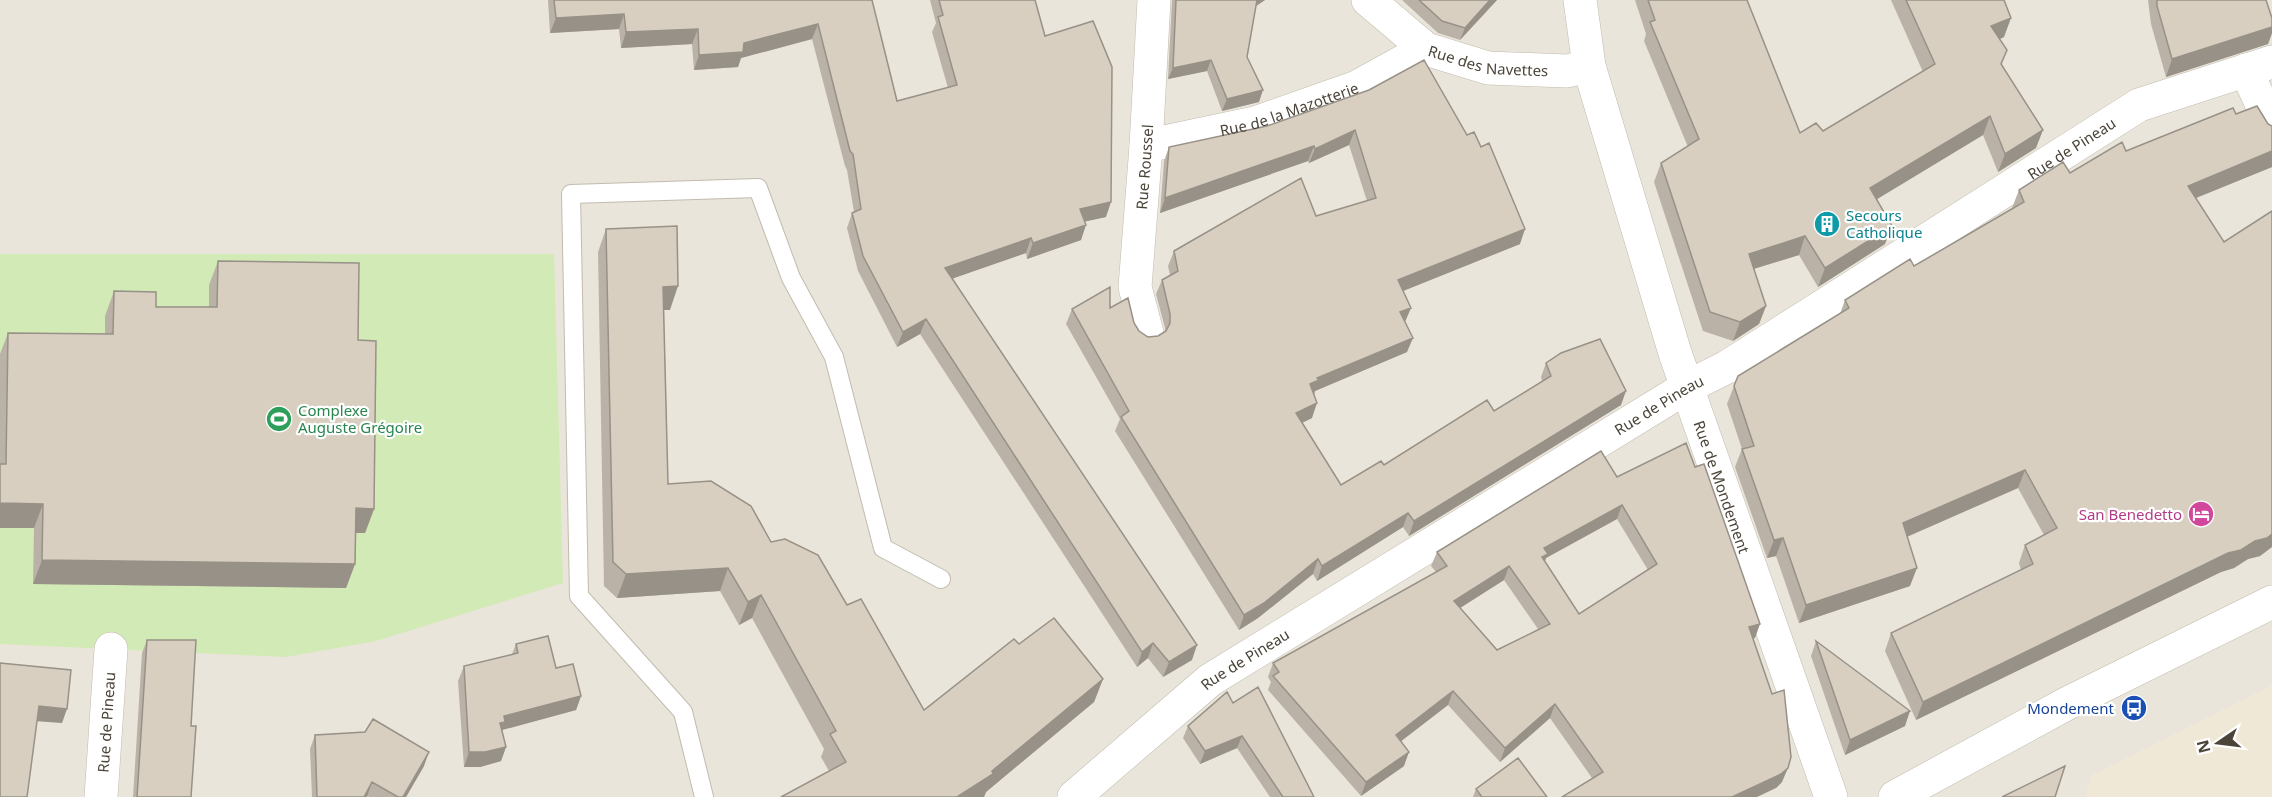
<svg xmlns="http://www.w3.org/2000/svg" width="2272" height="797" font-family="'Noto Sans',sans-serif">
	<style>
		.residential { fill: #eae5da }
		.education { fill: #efe8d6 }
		.green { fill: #d2eab5 }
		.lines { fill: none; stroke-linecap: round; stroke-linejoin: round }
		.service-casing { stroke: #c2bbae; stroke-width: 20 }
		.minor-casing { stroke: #c2bbae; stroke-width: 34 }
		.tertiary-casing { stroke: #c2bbae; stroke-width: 34 }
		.service { stroke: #fff; stroke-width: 18 }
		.minor { stroke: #fff; stroke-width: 33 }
		.tertiary { stroke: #fff; stroke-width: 33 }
		.wall { fill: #bab2a6; fill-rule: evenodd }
		.shaded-wall { fill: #979187 }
		.building { fill: #d8cfc1; stroke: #979187; stroke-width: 1.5; fill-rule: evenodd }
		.labels { text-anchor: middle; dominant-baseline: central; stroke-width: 4.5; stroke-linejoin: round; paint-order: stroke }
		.street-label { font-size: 15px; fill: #4b4439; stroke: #fff }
		.culture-label { font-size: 15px; fill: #0d838f; stroke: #fff; text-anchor: start }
		.leisure-label { font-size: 15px; fill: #27864d; stroke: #fff; text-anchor: start }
		.hotel-label { font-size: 15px; fill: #b23c85; stroke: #fff; text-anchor: end }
		.transit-label { font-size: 15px; fill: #164399; stroke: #fff; text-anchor: end }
	</style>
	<rect width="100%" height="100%" fill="#f6f3ec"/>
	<path class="residential" d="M0 0H2272V797H0Z"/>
	<path class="education" d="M2272 685V797H2085L2092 775Z"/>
	<path class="green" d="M0 254H554L563 583 376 641 286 657 0 644Z"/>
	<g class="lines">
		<g class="service-casing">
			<path id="service" d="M704 797 683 712 579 596 571 194 758 188 791 278 834 357 883 548 941 579"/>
		</g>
		<g class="minor-casing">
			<g id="minor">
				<path id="s1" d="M1368 0 1426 49 1488 68 1567 71 1589 66"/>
				<path id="s2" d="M1580 0 1589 66 1675 353 1831 797"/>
				<path d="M2246 70 2272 127"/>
				<path id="s3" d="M1146 146 1255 123 1357 87 1426 49"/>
				<path id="s4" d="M1147 333 1135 287 1146 146 1154 0"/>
				<path id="s5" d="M101 797 111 649"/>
				<path id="s6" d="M1074 797 1210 680 1687 387 1727 367 2139 105 2272 62"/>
			</g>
		</g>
		<g class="tertiary-casing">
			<path id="tertiary" d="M1895 797 2066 704 2272 602"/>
		</g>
		<use href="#service" class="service"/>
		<use href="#minor" class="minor"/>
		<use href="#tertiary" class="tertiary"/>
	</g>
	<path class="wall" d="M548 0H872L897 101 948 88 932 32 936 23 930 0H1035L1045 36 1106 217 1085 221 1081 240 1027 259 1026 253 953 278 1192 660 1163 677 1148 658 1137 667 920 334 897 347 858 271 847 228 852 213 854 212 847 170 845 166 812 39 741 58 738 67 694 70 692 44 621 48 619 29 550 33Z
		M1172 0H1265L1256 6 1247 57 1259 102 1222 111 1207 71 1168 79Z
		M1402 0H1497L1460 40 1438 33Z
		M1635 0H1747L1800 133 1823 131 1923 72 1891 0H2004V37L2000 39 2002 66 2036 148 1998 172 1983 135 1877 199 1885 244 1818 287 1799 255 1754 269 1766 306 1759 324 1733 341 1703 331 1654 182 1661 163 1688 147 1644 41 1646 34Z
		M2148 0H2266L2272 18V33L2268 44 2166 77 2151 24Z
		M1369 90 1520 244 1403 291 1407 352 1315 391 1312 418 1302 423 1341 485 1494 411 1542 381 1541 377 1546 363 1621 405 1409 536 1403 527 1317 581 1313 574 1258 618 1239 630 1115 431 1120 419 1066 324 1072 309 1110 308 1134 323 1139 331 1148 337 1158 336 1165 332V328L1156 294 1162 280 1170 275 1168 266 1174 251 1316 216 1367 201 1349 145 1309 163 1308 161 1160 213 1164 161 1169 147 1267 126Z
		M2236 114 2272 167 2196 198 2270 548 2260 556 2248 559 2234 568 2221 572 1916 720 1885 651 1891 633 2021 570 2019 563 2025 545 2044 535 2018 488 1907 537 1910 586 1799 623 1776 556 1767 558 1735 467 1742 449 1727 404 1734 386 1840 314 1845 300 1914 266 2012 208 2019 190 2070 173 2126 151Z
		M606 229 670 310H664L668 484 771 542 847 605 924 710 1019 644 1103 679 1094 702 986 792 984 797H781L829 771 821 757 824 749 752 618 739 625 720 591 617 598 604 586 598 252Z
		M218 261 358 340 374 509 365 533H356L355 564 346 588 33 584 34 528H0V354L8 333 105 334V316L114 291 156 307H209V285Z
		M1617 477 1755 638H1753L1782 782 1776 788 1592 778 1550 718 1500 762 1448 705 1401 741 1404 766 1361 796 1268 690 1271 682 1268 677 1273 663 1436 572 1431 566 1437 552ZM1617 519 1648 570 1579 614 1545 561 1546 558ZM1504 580 1538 629 1497 650 1460 608Z
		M147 640 191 726V797H133L142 653Z
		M1816 641 1905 726 1845 755 1811 656Z
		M516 644 556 668 581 696 576 710 502 730 506 747 501 761 480 767H464L458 681 464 666 512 654Z
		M1233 703 1314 797H1270L1237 748 1200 764 1183 738 1188 726Z
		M315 735 424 766 406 797H369L367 796V797H312L310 749Z
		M1476 789 1547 797H1473Z"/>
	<path class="shaded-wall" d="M1256 0H1265L1253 8Z
		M1490 0H1497L1460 40 1465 28Z
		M624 14 619 29 550 33 556 18Z
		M2011 18 2004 37 1985 45 1991 26Z
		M818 24 812 39 741 58 738 67 694 70 699 55Z
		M2272 27V33L2268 44 2166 77 2172 59Z
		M698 29 692 44 621 48 626 32Z
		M1211 60 1207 71 1168 79 1173 68Z
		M1263 90 1259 102 1222 111 1227 99Z
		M1990 116 1983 135 1864 207 1870 188Z
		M1355 130 1349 145 1309 163 1315 149Z
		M2043 130 2036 148 1998 172 2005 154Z
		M1314 146 1308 161 1160 213 1165 198Z
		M2272 151V167L2181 204 2188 186Z
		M1111 202 1106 217 1074 224 1080 209Z
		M1086 225 1081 240 1027 259 1033 243Z
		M1892 226 1885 244 1818 287 1825 268Z
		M1525 229 1520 244 1393 295 1398 280Z
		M1805 236 1799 255 1743 272 1749 254Z
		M1031 238 1026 253 940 283 945 268Z
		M678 286 670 310H655L663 287Z
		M1766 306 1759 324 1733 341 1740 322Z
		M1411 308 1405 322 1400 312Z
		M926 319 920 334 897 347 903 332Z
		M1413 338 1407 352 1315 391 1313 395 1310 384 1317 378Z
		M1626 391 1621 405 1409 536 1414 521Z
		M1317 403 1312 418 1291 428 1296 413Z
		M2025 470 2018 488 1897 541 1903 523Z
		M0 503 43 504 34 528H0Z
		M1622 505 1617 519 1546 558 1542 568 1541 561 1544 548Z
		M356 508 374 509 365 533H347Z
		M1408 513 1403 527 1317 581 1322 566Z
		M2272 534V547L2260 556 2248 559 2234 568 2221 572 1916 720 1923 702 2228 553Z
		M1783 538 1776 556 1767 558 1774 540Z
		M1318 559 1313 574 1258 618 1239 630 1244 615Z
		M42 560 355 564 346 588 33 584Z
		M1509 566 1504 580 1449 615 1454 601Z
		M728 568 720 591 617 598 626 574Z
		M1917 568 1910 586 1799 623 1806 605Z
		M761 595 752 618 739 625 748 602Z
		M1760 624 1755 638 1744 641 1749 627Z
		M1153 643 1148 658 1137 667 1142 652Z
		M1197 645 1192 660 1163 677 1169 662Z
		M1103 679 1094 702 986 792 984 797H957L992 771Z
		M1453 691 1448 705 1391 749 1396 735Z
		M581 696 576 710 502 730 500 723 504 716Z
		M1555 704 1550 718 1500 762 1505 748Z
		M39 706 67 709 62 723 34 721Z
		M1910 711 1905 726 1845 755 1850 740Z
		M1242 736 1237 748 1200 764 1205 751Z
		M506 747 501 761 480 767H464L469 752Z
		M429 752 424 766 406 797H403Z
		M1409 752 1404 766 1361 796 1366 782Z
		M1788 768 1782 782 1776 788 1757 797H1732Z
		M372 782 367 797H364Z"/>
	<path class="building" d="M554 0H872L897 101 957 85 938 17 943 15 939 0H1035L1045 36 1093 21 1112 67 1111 202 1080 209 1086 225 1033 243 1031 238 945 268 1197 645 1169 662 1153 643 1142 652 926 319 903 332 863 256 852 213 861 209 853 154 850 151 818 24 744 43 743 52 699 55 698 29 626 32 624 14 556 18Z
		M1176 0H1257L1247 57 1263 90 1227 99 1211 60 1173 68Z
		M1419 0H1490L1465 28 1442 21Z
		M1648 0H1747L1800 133 1816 123 1823 131 1935 64 1906 0H2004L2011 18 1991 26 2007 50 2001 64 2043 130 2005 154 1990 116 1870 188 1892 226 1825 268 1805 236 1749 254 1766 306 1740 322 1710 312 1661 163 1699 139 1650 22 1655 20Z
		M2157 0H2266L2272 18V27L2172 59 2157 6Z
		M1424 60 1467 135 1474 132 1481 147 1489 143 1525 229 1398 280 1411 308 1400 312 1413 338 1317 378 1319 380 1310 384 1317 403 1296 413 1341 485 1381 461 1384 465 1487 400 1494 411 1551 376 1546 363 1561 353 1600 339 1626 391 1414 521 1408 513 1322 566 1318 559 1264 603 1244 615 1121 417 1129 411 1072 309 1110 287V308L1128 298 1134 323 1139 331 1148 337 1158 336 1166 331 1170 323V314L1162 280 1178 271 1174 251 1301 178 1316 216 1376 198 1355 130 1315 149 1314 146 1165 198 1169 147 1267 126 1369 90Z
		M2257 106 2268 124 2272 126V151L2188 186 2224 242 2272 211V534L2267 538 2255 541 2241 550 2228 553 1923 702 1891 633 2033 564 2025 545 2057 528 2025 470 1903 523 1917 568 1806 605 1783 538 1774 540 1742 449 1754 446 1734 386 1738 376 1849 308 1845 300 1910 259 1914 266 2024 202 2019 190 2063 162 2070 173 2122 142 2126 151 2233 108 2236 114Z
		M677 226 678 286 663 287 668 484 711 481 751 506 771 542 785 539 818 555 847 605 861 599 924 710 1014 639 1019 644 1054 618 1103 679 992 771 993 774 957 797H781L846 762 830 734 836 731 761 595 748 602 728 568 626 574 613 562 606 229Z
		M218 261 359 263 358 340 376 341 374 509 356 508 355 564 42 560 43 504 0 503V464H6L8 333 113 334 114 291 156 292V307H217Z
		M1686 443 1695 467 1704 464 1760 624 1749 627 1772 694 1784 690 1791 757 1788 768 1781 774 1732 797H1562L1603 772 1555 704 1505 748 1453 691 1396 735 1409 752 1366 782 1273 676 1279 672 1273 663 1447 566 1437 552 1601 451 1617 477ZM1622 505 1657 564 1579 614 1542 557 1548 554 1544 548ZM1509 566 1550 624 1497 650 1454 601Z
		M548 636 556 668 573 664 581 696 504 716 505 722 500 723 506 747 485 752H469L464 666 518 653 516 644Z
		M147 640H196L191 726H196L191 797H137Z
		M1816 641 1910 711 1850 740Z
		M0 663 71 670 67 709 39 706 27 797H0Z
		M1258 687 1314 797H1283L1242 736 1205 751 1188 726 1227 692 1233 703Z
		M373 719 429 752 403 797H398L372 782 364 797H317L315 735 365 732Z
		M1518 758 1547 797H1482L1476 789Z
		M2065 766 2055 797H2002Z"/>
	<defs>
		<g id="building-disc" transform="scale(1.35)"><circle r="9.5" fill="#0f9aa8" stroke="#fff"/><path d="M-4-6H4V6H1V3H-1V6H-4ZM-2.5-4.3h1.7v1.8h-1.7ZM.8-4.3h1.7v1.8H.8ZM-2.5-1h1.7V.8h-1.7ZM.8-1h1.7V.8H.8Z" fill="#fff"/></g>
		<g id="stadium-disc" transform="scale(1.35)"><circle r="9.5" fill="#2e9e5b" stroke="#fff"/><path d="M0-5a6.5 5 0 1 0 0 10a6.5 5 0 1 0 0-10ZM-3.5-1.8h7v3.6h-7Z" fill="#fff"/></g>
		<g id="hotel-disc" transform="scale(1.35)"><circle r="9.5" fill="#d1479c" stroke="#fff"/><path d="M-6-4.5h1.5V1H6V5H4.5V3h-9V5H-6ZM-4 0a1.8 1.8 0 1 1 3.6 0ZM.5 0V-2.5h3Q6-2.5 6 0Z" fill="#fff"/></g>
		<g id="bus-disc" transform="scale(1.35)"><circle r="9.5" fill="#1a4fb4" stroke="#fff"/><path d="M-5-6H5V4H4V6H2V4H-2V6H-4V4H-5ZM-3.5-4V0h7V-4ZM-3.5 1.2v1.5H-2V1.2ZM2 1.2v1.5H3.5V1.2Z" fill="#fff"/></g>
	</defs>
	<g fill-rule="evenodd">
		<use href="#building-disc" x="1827" y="224"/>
		<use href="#stadium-disc" x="279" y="419"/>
		<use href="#hotel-disc" x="2201" y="514"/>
		<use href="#bus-disc" x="2134" y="708"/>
	</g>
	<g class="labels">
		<g class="street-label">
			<text stroke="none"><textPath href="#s1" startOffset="140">Rue des Navettes</textPath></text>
			<text stroke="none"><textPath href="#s3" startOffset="148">Rue de la Mazotterie</textPath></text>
			<text stroke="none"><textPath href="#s6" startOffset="1192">Rue de Pineau</textPath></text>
			<text stroke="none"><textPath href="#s4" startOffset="168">Rue Roussel</textPath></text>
			<text stroke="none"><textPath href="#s6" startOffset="706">Rue de Pineau</textPath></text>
			<text stroke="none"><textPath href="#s2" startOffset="508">Rue de Mondement</textPath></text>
			<text stroke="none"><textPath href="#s6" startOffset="220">Rue de Pineau</textPath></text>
			<text stroke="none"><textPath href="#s5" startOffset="75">Rue de Pineau</textPath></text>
		</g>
		<g class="culture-label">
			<text x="1846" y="215">Secours<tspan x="1846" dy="17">Catholique</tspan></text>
		</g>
		<g class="leisure-label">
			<text x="298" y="410">Complexe<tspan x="298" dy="17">Auguste Grégoire</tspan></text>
		</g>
		<g class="hotel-label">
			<text x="2182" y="514">San Benedetto</text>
		</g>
		<g class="transit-label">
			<text x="2114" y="708">Mondement</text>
		</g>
	</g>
	<g transform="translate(2218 743) rotate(256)" stroke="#ffffff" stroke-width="4.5" paint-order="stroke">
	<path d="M0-4.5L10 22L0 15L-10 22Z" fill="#4b4439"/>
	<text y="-9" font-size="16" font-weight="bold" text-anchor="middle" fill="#4b4439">N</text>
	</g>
</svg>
